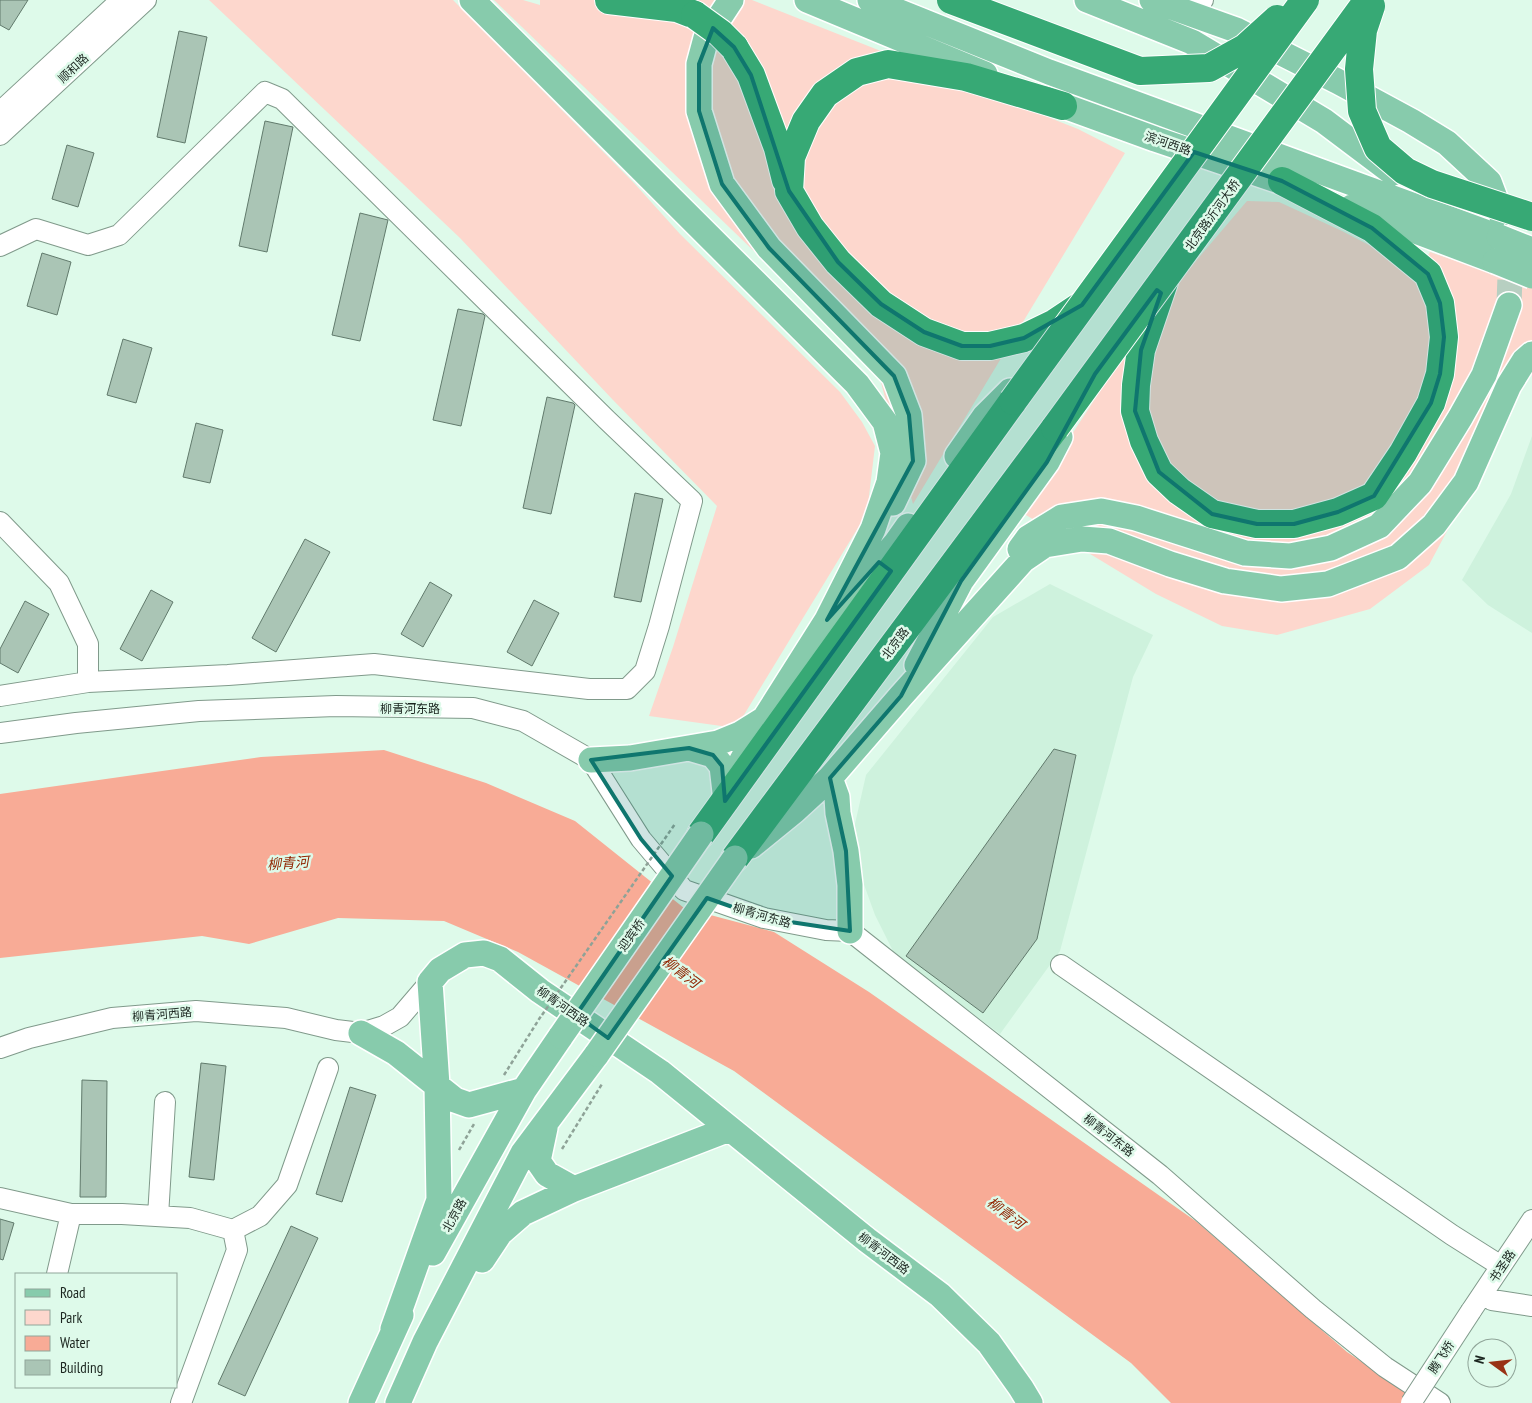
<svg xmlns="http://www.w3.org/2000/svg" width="1532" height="1403" font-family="'PT Sans Narrow','Noto Sans SC',sans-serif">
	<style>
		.built { fill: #cef2dd }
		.green { fill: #fdd7cd }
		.water { fill: #f8ab96 }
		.building { fill: #aac5b5; stroke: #617a6c }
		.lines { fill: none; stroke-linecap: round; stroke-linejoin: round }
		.major-tunnel { stroke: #b7cfc1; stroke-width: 25; stroke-dasharray: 25 12; stroke-linecap: butt }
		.minor-casing { stroke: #809a8b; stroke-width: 22 }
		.major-casing { stroke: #fff; stroke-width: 28 }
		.highway-casing { stroke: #fff; stroke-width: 30 }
		.path { stroke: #8ea297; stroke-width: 2.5; stroke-dasharray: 4 2.5; stroke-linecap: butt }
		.minor { stroke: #fff; stroke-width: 20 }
		.major { stroke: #87cbac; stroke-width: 25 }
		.highway { stroke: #37a975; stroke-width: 28 }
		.minor-bridge-casing { stroke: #809a8b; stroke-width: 22; stroke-linecap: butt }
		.major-bridge-casing { stroke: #fff; stroke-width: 28; stroke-linecap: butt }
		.highway-bridge-casing { stroke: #fff; stroke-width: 30; stroke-linecap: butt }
		.path-bridge { stroke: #8ea297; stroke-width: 2.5; stroke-dasharray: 4 2.5; stroke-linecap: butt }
		.minor-bridge { stroke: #fff; stroke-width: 20 }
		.major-bridge { stroke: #87cbac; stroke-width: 25 }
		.highway-bridge { stroke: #37a975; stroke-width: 28 }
		.marked { fill: #0f766e; fill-opacity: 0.2; stroke: #0f766e; stroke-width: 4; stroke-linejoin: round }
		.labels { text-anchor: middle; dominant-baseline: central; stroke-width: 5; stroke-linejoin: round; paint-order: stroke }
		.street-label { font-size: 12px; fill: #1b251f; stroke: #defaea }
		.water-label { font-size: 14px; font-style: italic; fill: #912400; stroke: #defaea }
	</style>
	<rect width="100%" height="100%" fill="#defaea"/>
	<path class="built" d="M1532 436V633L1488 605 1462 580 1511 494Z
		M1050 584 1153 635 1133 677 1060 951 1000 1034 895 955 875 915 850 846 866 775 993 617Z"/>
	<path class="green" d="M209 0H453L634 183 680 234 840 392 862 422 875 446 867 513 736 728 649 716 673 647 717 506 613 400 460 238Z
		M494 0H523L540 5V0H752L1078 129 1125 153 913 504 878 371Z
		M1247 201 1279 202 1342 231 1419 271 1430 252 1532 287V356L1489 452 1429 565 1370 609 1277 635 1222 626 1156 594 1021 512 1150 315Z"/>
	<path class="water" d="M384 750 486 783 575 821 684 908 774 932 869 992 1197 1222 1347 1352 1424 1403H1171L1131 1363 734 1071 518 952 444 921 338 918 249 944 202 936 0 958V794L261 757Z"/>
	<path class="building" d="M0 0H28L9 30 0 25Z
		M179 31 207 37 185 143 157 137Z
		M265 121 293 127 267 252 239 246Z
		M67 145 94 153 78 207 52 199Z
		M360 213 388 220 360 341 332 335Z
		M42 253 71 262 57 315 27 306Z
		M458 309 483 314 485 316 461 426 433 420Z
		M123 339 152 348 136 403 107 395Z
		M547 397 573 403 575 405 551 514 523 508Z
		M196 423 223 430 210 483 183 477Z
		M635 493 663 499 641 602 614 597Z
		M305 539 330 552 276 652 252 638Z
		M430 582 452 595 423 647 401 634Z
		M151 590 173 602 142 661 120 649Z
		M534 600 559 613 532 666 507 652Z
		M25 601 49 614 18 673 0 663V649Z
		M1054 749 1076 755 1037 939 983 1013 906 956Z
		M201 1063 226 1066 214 1180 189 1177Z
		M82 1080 107 1081 106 1197H80Z
		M350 1087 376 1095 342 1202 316 1194Z
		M0 1219 14 1223 3 1260 0 1259Z
		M291 1226 318 1238 245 1396 218 1384Z"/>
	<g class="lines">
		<path class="major-tunnel" d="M1509 305 1511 247"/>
		<g class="minor-casing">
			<path id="minor" d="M1192 14 1203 0
				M0 112 121 0
				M0 135 146 0
				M0 246 36 229 88 245 119 235 265 92 282 99 607 420 692 501 659 626 645 671 627 689H589L374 664 228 675 88 682 0 696
				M0 522 59 583 88 644V682
				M0 733 76 723 199 711 336 706 473 708 523 721 591 760 641 839 684 890 764 918 826 930 850 931 1160 1175 1313 1309 1385 1367 1440 1403
				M1061 965 1452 1235 1501 1266
				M0 1048 29 1038 112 1018 196 1011 286 1018 336 1030 361 1033 384 1026 400 1017 430 982
				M0 1198 71 1214H122L190 1218 233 1230 237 1250 181 1403
				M158 1216 165 1102
				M233 1230 260 1216 287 1185 328 1068
				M57 1274 71 1214
				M1492 1300 1532 1306
				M1471 1311 1532 1220"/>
		</g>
		<g class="major-casing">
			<path id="major" d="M472 0 857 384 885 422 893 453 889 482 873 529 827 620 765 718 740 764
				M731 0 706 38 699 64V111L722 184 769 248 894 376 909 415 913 461 893 503
				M807 0 985 74
				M870 0 1049 72 1499 237
				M1087 0 1192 42 1324 121 1393 173
				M1152 0 1236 30 1337 81 1411 121 1447 143 1489 182 1501 214
				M1045 99 1155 139 1300 188
				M1352 207 1495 261
				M957 456 985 416 1010 391
				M1020 549 1028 538 1062 517 1101 511 1136 518 1245 553 1290 556 1331 548 1379 526 1420 483 1460 418 1484 375 1509 305
				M850 595 896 543 908 526
				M917 665 961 581 1047 462 1060 437
				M689 748 713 755 722 766 725 792
				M591 760 630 758 718 743 740 734 764 719
				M830 778 837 797 838 813 846 851 850 885V931
				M751 846 794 811 830 778 901 696 1023 560 1045 545 1082 539 1109 541 1170 564 1225 581 1281 589 1328 584 1398 557 1434 525 1466 482 1509 385 1524 361 1532 354
				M361 1033 396 1053 455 1100 469 1105 524 1090
				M545 1128 538 1161 547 1174 574 1189
				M433 1253 524 1090 561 1036
				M482 1260 500 1233 523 1213 574 1189 729 1129
				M393 1329 439 1200 437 1085 430 982 440 970 465 955 484 953 500 959 540 991 660 1072 867 1240 940 1295 989 1343 1021 1388 1030 1403
				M361 1403 401 1315
				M398 1403 425 1342 523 1153 597 1054"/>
		</g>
		<g class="highway-casing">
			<path id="highway" d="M609 0 677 8 695 15
				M734 47 751 75 778 148 786 180
				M1063 106 966 77 888 64 857 72 825 94 806 121 791 157 789 191 810 227 838 262 881 304 924 332 962 346H990L1024 338 1055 323 1082 305
				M1164 282 1141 350 1136 385 1135 411 1144 441 1159 472 1179 491 1212 514 1257 524H1294L1338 512 1374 496 1403 453 1431 403 1440 374 1444 337 1440 303 1428 274 1372 228 1282 181
				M701 834 1013 401
				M735 858 1055 428"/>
		</g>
		<path class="path" d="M504 1075 541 1016
			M562 1149 602 1084
			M459 1150 474 1124"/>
		<use href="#minor" class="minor"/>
		<use href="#major" class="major"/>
		<use href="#highway" class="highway"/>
		<g class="minor-bridge-casing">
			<path id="minor-bridge" d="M1411 1403 1471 1311"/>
		</g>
		<g class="major-bridge-casing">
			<path id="major-bridge" d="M1499 237 1532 250
				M1495 261 1532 276
				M561 1036 701 834
				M597 1054 735 858"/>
		</g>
		<g class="highway-bridge-casing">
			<path id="highway-bridge" d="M951 0 1140 71 1209 68 1245 48 1277 19
				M1371 6 1363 30 1359 69 1362 111 1378 148 1405 171 1432 184 1532 217
				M695 15 720 33 734 47
				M1013 401 1305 0
				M1055 428 1368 0"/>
		</g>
		<path class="path-bridge" d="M542 1015 675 824"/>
		<use href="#minor-bridge" class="minor-bridge"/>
		<use href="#major-bridge" class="major-bridge"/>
		<use href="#highway-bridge" class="highway-bridge"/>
	</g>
	<path class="marked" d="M713 28 734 47 751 75 789 191 838 262 881 304 924 332 962 346H990L1024 338 1082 305 1194 152 1282 181 1372 228 1428 274 1440 303 1444 337 1440 374 1431 403 1374 496 1338 512 1294 524H1257L1212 514 1159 472 1135 411 1141 350 1161 293 1157 290 1095 374 1047 462 961 581 901 696 830 778 846 851 850 931 764 918 707 898 608 1038 576 1015 672 876 641 839 591 760 689 748 713 755 722 766 725 801 891 571 879 562 827 620 913 461 909 415 894 376 769 248 722 184 699 111V64Z"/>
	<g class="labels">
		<g class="street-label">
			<text transform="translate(73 68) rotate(-43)">顺和路</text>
			<text transform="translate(1168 143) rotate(19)">滨河西路</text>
			<text transform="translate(1212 215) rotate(-54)">北京路沂河大桥</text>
			<text transform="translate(895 643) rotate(-53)">北京路</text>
			<text x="410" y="708">柳青河东路</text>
			<text transform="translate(762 915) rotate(16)">柳青河东路</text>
			<text transform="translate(631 935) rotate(-55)">迎宾桥</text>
			<text transform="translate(563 1006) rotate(35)">柳青河西路</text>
			<text transform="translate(162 1014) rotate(-5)">柳青河西路</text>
			<text transform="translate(1109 1135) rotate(38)">柳青河东路</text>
			<text transform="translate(454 1215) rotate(-61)">北京路</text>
			<text transform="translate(884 1253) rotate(37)">柳青河西路</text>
			<text transform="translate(1502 1266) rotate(-56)">书圣路</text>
			<text transform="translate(1441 1357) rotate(-57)">腾飞桥</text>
		</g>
		<g class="water-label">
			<text transform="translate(288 863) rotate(-4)">柳青河</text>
			<text transform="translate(681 972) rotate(37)">柳青河</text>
			<text transform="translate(1006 1213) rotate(37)">柳青河</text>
		</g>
	</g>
	<rect x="15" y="1273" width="162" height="115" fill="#defaea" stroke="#90a599"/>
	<rect x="25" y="1289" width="25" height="8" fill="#87cbac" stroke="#90a599"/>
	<text x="60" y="1298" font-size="15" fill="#1b251f">Road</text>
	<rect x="25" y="1310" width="25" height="15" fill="#fdd7cd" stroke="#90a599"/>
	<text x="60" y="1323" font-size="15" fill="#1b251f">Park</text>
	<rect x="25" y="1336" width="25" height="15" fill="#f8ab96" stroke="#90a599"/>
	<text x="60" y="1348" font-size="15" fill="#1b251f">Water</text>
	<rect x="25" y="1360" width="25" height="15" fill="#aac5b5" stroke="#90a599"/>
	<text x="60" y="1373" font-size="15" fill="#1b251f">Building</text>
	<g transform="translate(1492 1363) rotate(285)"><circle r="24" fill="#defaea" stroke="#90a599"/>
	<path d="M0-4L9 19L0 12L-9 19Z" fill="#993215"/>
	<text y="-8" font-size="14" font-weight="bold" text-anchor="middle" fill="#1b251f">N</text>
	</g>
</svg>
